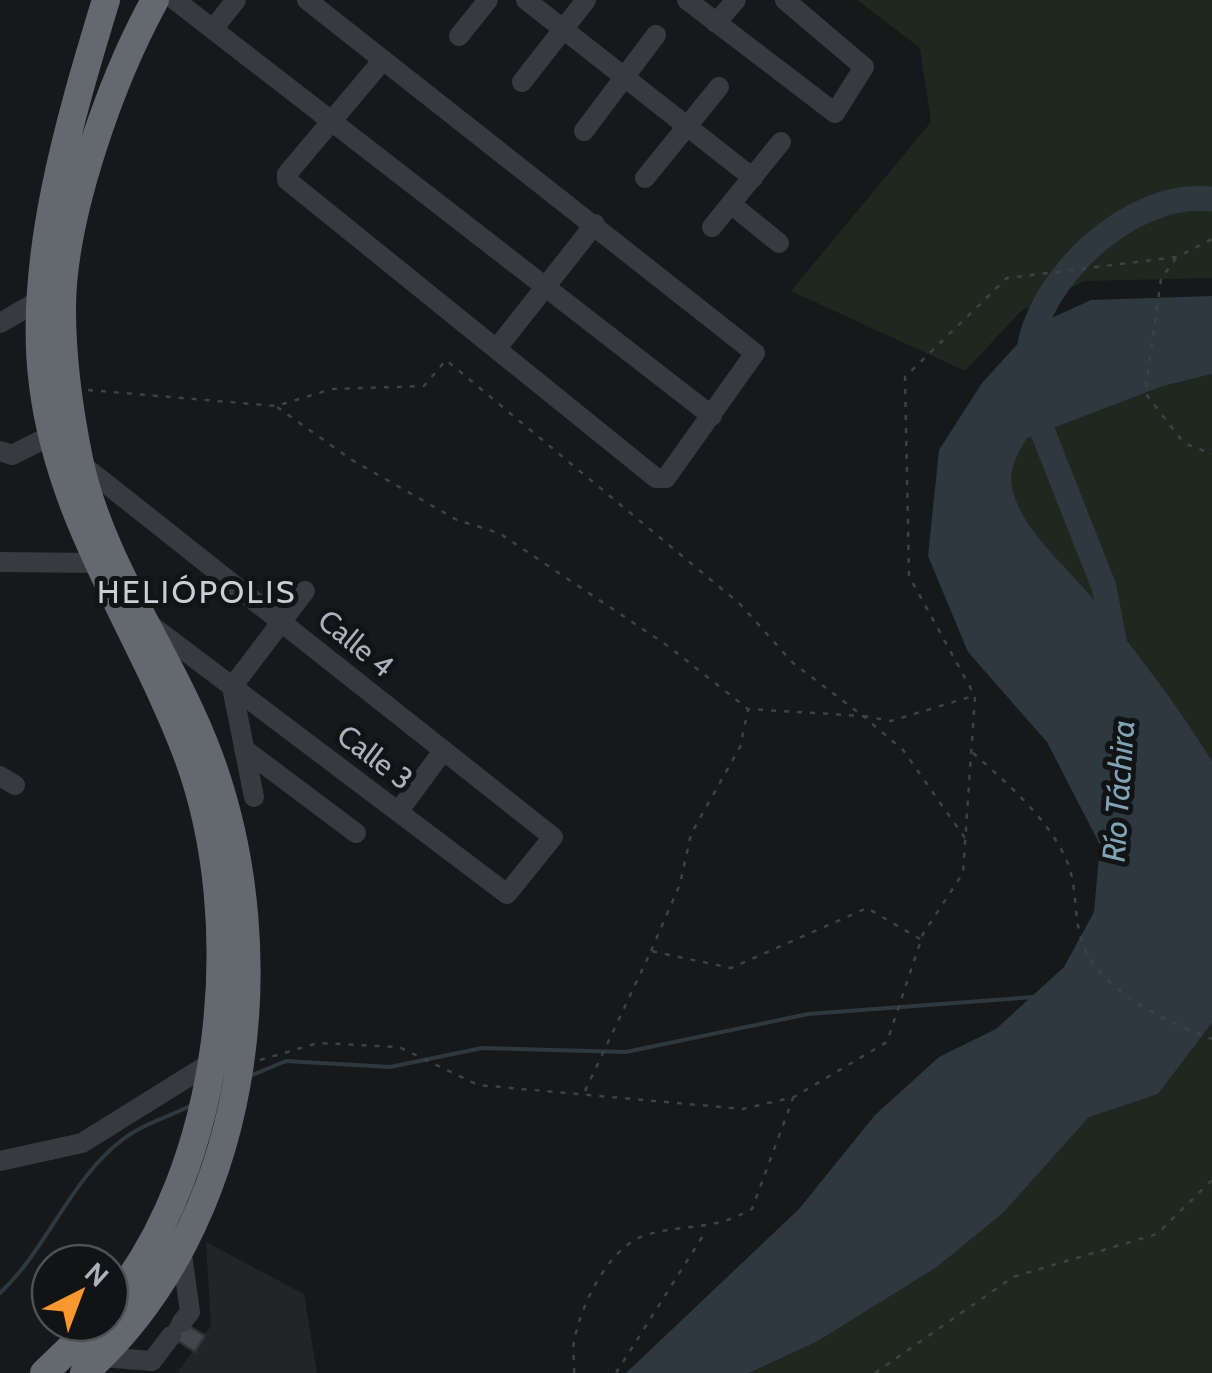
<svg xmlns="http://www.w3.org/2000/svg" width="1212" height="1373" font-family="Cabin,sans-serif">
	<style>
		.built { fill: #232427 }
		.green { fill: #1f281f }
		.water { fill: #2d393e }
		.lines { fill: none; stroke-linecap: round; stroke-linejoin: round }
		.stream { stroke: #2d393e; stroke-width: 4 }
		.river { stroke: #2d393e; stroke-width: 25 }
		.building { fill: #43464a; stroke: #313236; stroke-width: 2.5 }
		.path { stroke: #3e4146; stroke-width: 2.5; stroke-dasharray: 5 8; stroke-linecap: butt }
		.minor { stroke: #383a3f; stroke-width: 20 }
		.highway { stroke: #646970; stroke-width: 28 }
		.labels { text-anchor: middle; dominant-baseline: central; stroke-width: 10; stroke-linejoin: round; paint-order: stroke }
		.street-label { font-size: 30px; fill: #a9b1ba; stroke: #121315 }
		.neighbourhood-label { font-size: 32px; letter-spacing: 2.5px; fill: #cacfd6; stroke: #121315 }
		.water-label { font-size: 32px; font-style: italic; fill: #7fa4b6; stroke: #121315 }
	</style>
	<rect width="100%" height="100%" fill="#17181a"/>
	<path class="built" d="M206 1242 304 1294 317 1373H114H177L211 1326Z"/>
	<path class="green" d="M857 0H1212V278L1085 281 1022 310 965 371 791 291 931 122 920 48Z
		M1212 374V761C1176 703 1133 646 1088 593 1063 563 1027 535 1014 495 1007 472 1015 458 1026 438L1163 386Z
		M1212 1023V1373H749L818 1341 937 1267 1004 1212 1089 1117 1158 1094Z"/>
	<path class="water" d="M1212 296V374L1163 386 1027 438C1015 458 1007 472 1014 495 1027 534 1063 563 1088 593 1133 646 1176 703 1212 761V1023L1158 1094 1089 1117 1004 1212 937 1267 818 1341 749 1373H626L799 1209 875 1115 939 1057 996 1029 1064 967 1094 912 1100 845 1047 742 968 652 928 556 939 450 982 383 1034 326 1091 300Z"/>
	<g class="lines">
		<path class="stream" d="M250 1076 286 1061 390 1067 482 1048 626 1052 808 1014 1034 997
			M0 1293C48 1248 69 1181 122 1140 142 1124 169 1117 192 1105"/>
		<path class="river" d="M1028 357C1035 280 1131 189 1212 199
			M1031 402 1104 587 1116 651"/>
	</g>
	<path class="building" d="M175 1317 205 1336 195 1352 166 1333Z"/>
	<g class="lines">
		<path class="path" d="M1176 258 1161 279 1145 393 1184 443 1212 454
			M88 390 276 406 332 389 424 386 446 360 740 604 793 663 863 716 891 721 973 696
			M277 407 352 460 457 520 499 533 668 646 748 709 863 716 903 750 965 838
			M973 753C1006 782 1052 822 1068 864 1078 890 1073 922 1084 947 1105 995 1167 1021 1212 1039
			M651 951 680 884 691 834 740 747 748 710
			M260 1060 318 1043 399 1047 478 1085 743 1109 794 1097 887 1042 923 934 963 873 975 696 909 576 905 377 1007 278 1177 257 1212 239
			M585 1091 651 951 731 968 867 908 920 939
			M574 1373C575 1363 572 1352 574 1342 580 1306 609 1246 646 1235 686 1223 711 1232 752 1209L793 1098
			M616 1373 706 1231
			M875 1373 1013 1277 1157 1234 1212 1180"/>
		<path class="minor" d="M175 0 712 416
			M307 0 755 353 666 478H656L287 180V174L383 60
			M526 0 753 178
			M687 0 835 113 864 67 785 0
			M716 23 736 0
			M213 29 236 0
			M459 36 488 0
			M522 82 586 0
			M584 131 656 35
			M645 178 719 87
			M731 204 779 243
			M712 227 781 142
			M0 323 38 301
			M497 348 595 224
			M0 451 12 455 52 435
			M80 463 553 837 507 894 148 623
			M0 562 96 563
			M244 749 356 833
			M0 776 15 785
			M254 797 232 687 305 591
			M398 812 443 751
			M0 1161 82 1143 212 1062
			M181 1247 190 1312 182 1322
			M102 1357 152 1361 171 1336"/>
		<path class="highway" d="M106 0C70 118 27 262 43 385 60 523 141 631 188 757 249 923 225 1166 110 1305
			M44 1373 96 1323
			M84 1373C249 1226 284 958 209 756 172 656 101 565 79 459 69 410 62 359 62 309 62 217 111 80 155 0"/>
	</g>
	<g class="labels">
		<g class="street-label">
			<text transform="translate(356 643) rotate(39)">Calle 4</text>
			<text transform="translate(375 757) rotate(37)">Calle 3</text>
		</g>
		<g class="neighbourhood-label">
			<text x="197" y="591">HELIÓPOLIS</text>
		</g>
		<g class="water-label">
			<text transform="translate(1118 791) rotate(-86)">Río Táchira</text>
		</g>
	</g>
	<g transform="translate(80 1293) rotate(42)"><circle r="48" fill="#121315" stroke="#4e5257" stroke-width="2.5"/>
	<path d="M0-8L18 38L0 25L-18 38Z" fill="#fa982f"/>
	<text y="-15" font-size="28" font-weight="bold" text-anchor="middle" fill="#a9b1ba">N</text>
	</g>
</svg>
